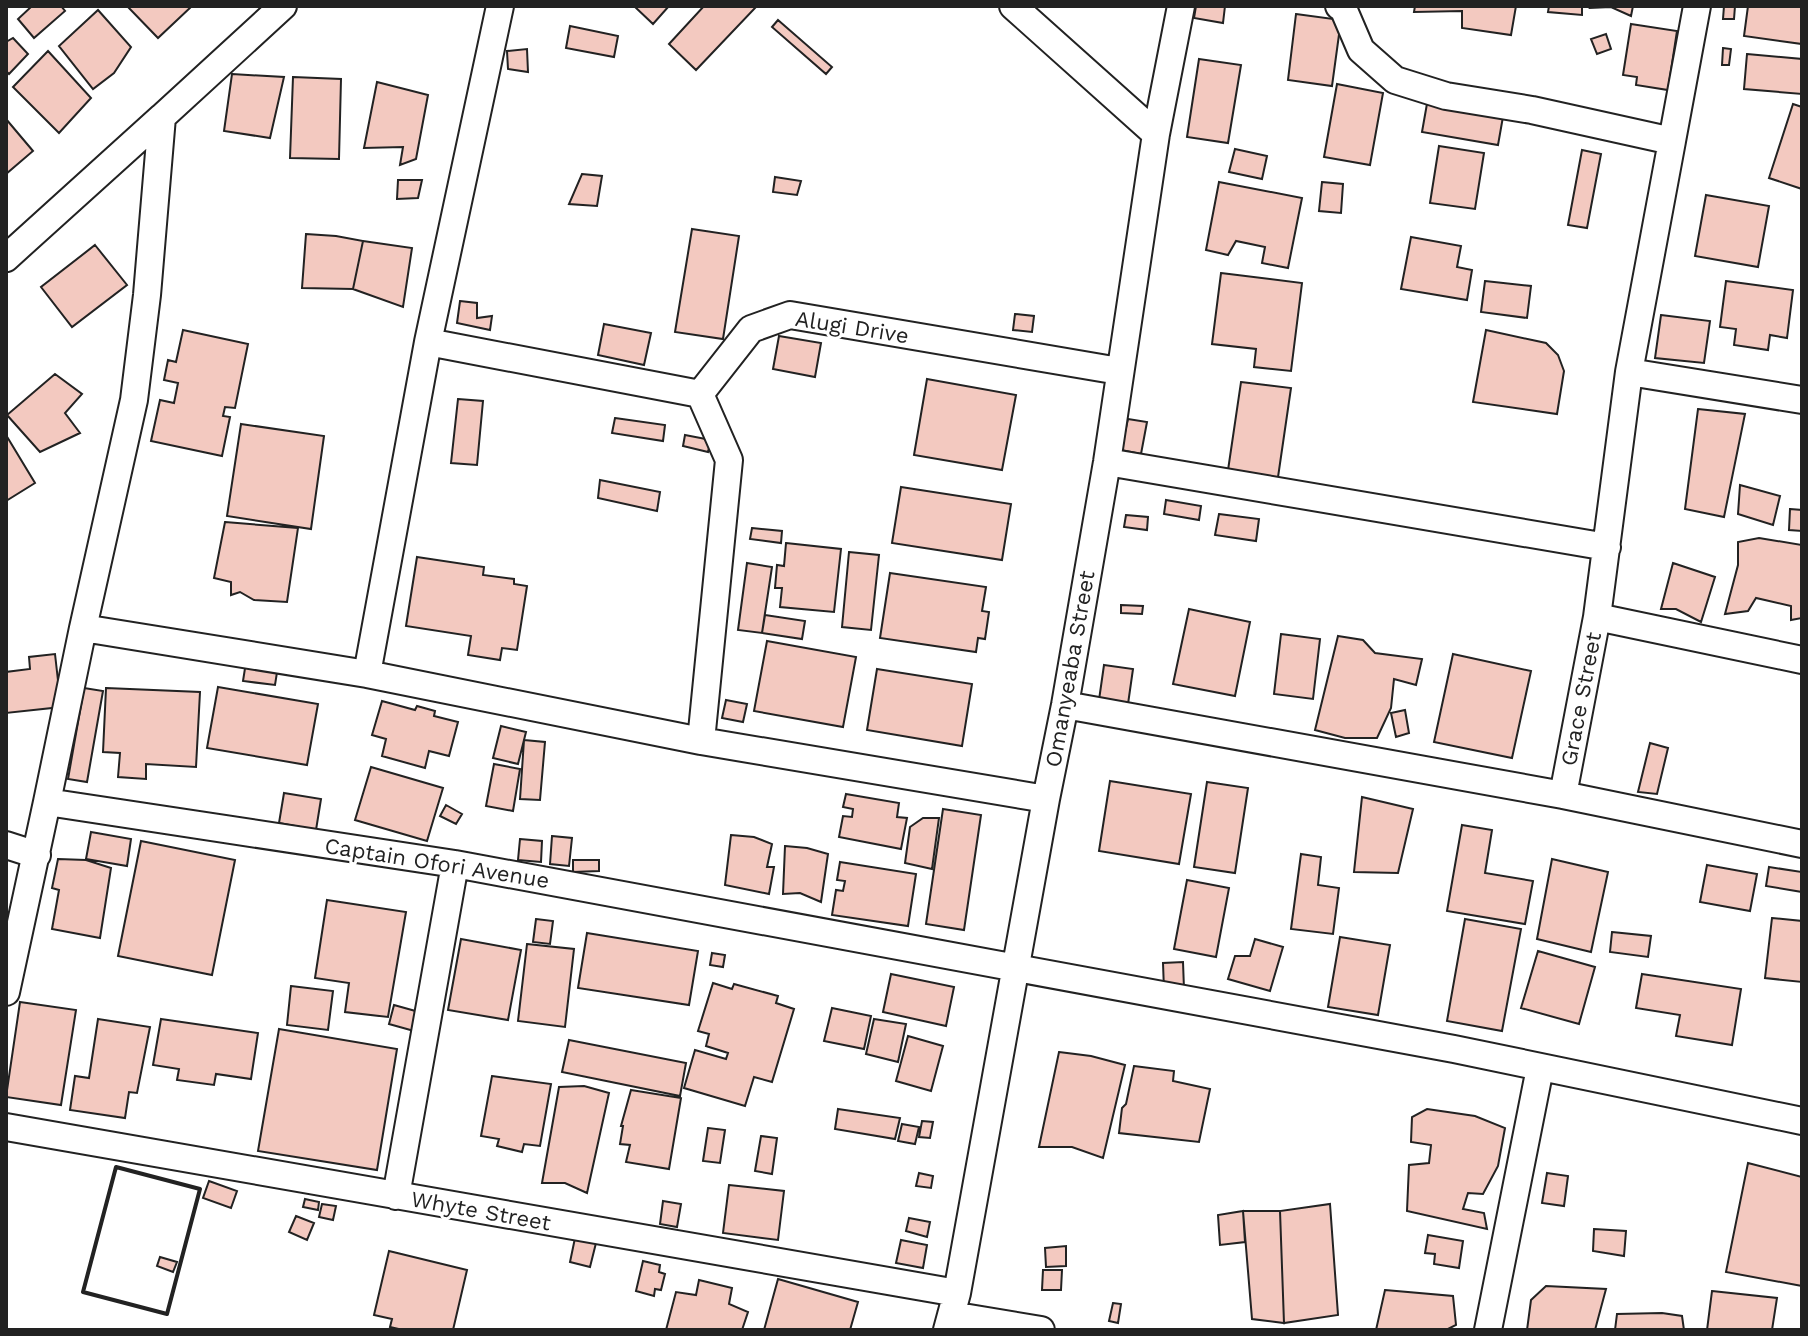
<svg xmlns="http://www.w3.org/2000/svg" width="1808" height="1336" font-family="'Work Sans',sans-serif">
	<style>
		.building { fill: #f3c9c0; stroke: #222; stroke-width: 2 }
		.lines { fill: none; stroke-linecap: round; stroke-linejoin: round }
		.minor-casing { stroke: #222; stroke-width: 30 }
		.minor { stroke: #fff; stroke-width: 26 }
		.wall { stroke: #222; stroke-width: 4 }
		.labels { text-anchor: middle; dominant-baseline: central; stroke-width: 6; stroke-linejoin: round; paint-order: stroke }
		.street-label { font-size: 22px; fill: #222; stroke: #fff }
	</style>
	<rect width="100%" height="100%" fill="#fff"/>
	<path class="building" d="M32 6H61L65 11 34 38 18 19Z
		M127 6H192L158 38Z
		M634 6H669L653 24Z
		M704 6 756 7 696 70 669 44Z
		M1196 6H1225L1223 23 1194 18Z
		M1415 6H1516L1511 35 1462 28V11L1414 12Z
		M1549 6H1582V15L1548 12Z
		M1591 6H1633L1631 16 1611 7 1590 8Z
		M1724 6H1735L1734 19H1723Z
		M1748 6H1802V44L1744 36Z
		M98 10 131 47 114 73 93 89 59 46Z
		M1296 14 1341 20 1332 86 1288 80Z
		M778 20 832 67 826 74 772 27Z
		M1631 24 1677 31 1668 90 1636 85 1637 77 1623 75Z
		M570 26 618 36 614 57 566 48Z
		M1606 34 1611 49 1597 54 1591 39Z
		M13 38 28 54 9 74 6 71V42Z
		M1723 48 1731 49 1729 65H1722Z
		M527 49 528 72 508 69 507 51Z
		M48 51 91 98 59 133 13 87Z
		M1747 54 1802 59V94L1744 89Z
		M1199 59 1241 65 1228 143 1187 137Z
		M232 74 284 77 270 138 224 131Z
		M293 77 341 79 339 159 290 158Z
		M377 82 428 95 416 159 400 165 403 147 364 148Z
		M1337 84 1383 93 1370 165 1324 157Z
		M1428 98 1504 111 1498 145 1422 132Z
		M1793 104 1802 107V189L1769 178Z
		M6 119 33 151 6 174Z
		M1439 146 1484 153 1475 209 1430 203Z
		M1235 149 1267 156 1262 179 1229 172Z
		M1582 150 1601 154 1587 228 1568 225Z
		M582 174 602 176 597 206 569 204Z
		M775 177 801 181 797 195 773 192Z
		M398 180H422L418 198 397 199Z
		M1219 182 1302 198 1288 268 1262 263 1265 247 1236 241 1228 255 1206 250Z
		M1322 182 1343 184 1341 213 1319 211Z
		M1706 195 1769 206 1758 267 1695 256Z
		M692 229 739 236 723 339 675 332Z
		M306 234 336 236 363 241 353 289 302 288Z
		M1411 237 1461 246 1457 267 1472 270 1467 300 1401 289Z
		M363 241 412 248 403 307 353 289Z
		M95 245 127 285 72 327 41 287Z
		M1221 273 1302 283 1291 371 1254 367 1256 349 1212 344Z
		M1485 281 1531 286 1527 318 1481 312Z
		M1726 281 1793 290 1787 338 1770 335 1768 350 1734 345 1736 329 1720 327Z
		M460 301 477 303V318L492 316 490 330 457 323Z
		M1015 314 1034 316 1032 332 1013 330Z
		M1661 315 1710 321 1704 363 1655 358Z
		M604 324 651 333 644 365 598 355Z
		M183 330 248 344 235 408 225 407 223 416 230 417 222 456 151 441 160 400 174 403 178 383 164 380 168 360 176 362Z
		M1486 330 1546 343 1558 355 1564 371 1557 414 1473 402Z
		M779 336 821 343 815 377 773 369Z
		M55 374 82 394 65 413 80 433 40 452 7 415Z
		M927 379 1016 395 1002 470 914 455Z
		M1241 382 1291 388 1277 484 1227 477Z
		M458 399 483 401 477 465 451 463Z
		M1698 409 1745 414 1724 517 1685 509Z
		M615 418 665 425 663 441 612 433Z
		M1128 419 1147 422 1141 454 1121 450Z
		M241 424 324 436 311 529 227 516Z
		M6 435 35 483 6 501Z
		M685 435 711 440 708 452 683 446Z
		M600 480 660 492 657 511 598 498Z
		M1740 485 1780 496 1773 525 1738 514Z
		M901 487 1011 504 1002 560 892 543Z
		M1166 500 1201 506 1199 520 1164 514Z
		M1790 509 1802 510V531L1789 530Z
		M1219 514 1259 519 1256 541 1215 535Z
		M1126 515 1148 517 1147 530 1124 527Z
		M225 522 298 528 287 602 254 600 240 592 231 595V582L214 578Z
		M752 528 782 531 781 543 750 539Z
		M1759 538 1802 545V618L1791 620V606L1756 598 1748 611 1725 614 1738 565V542Z
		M786 543 841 549 834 612 780 607 782 588H775L777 565 784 566Z
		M849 552 879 555 871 630 842 627Z
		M417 557 484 567 483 575 514 579V584L527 586 517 650 502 648 500 660 468 655 471 636 406 626Z
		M747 563 772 567 762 633 738 630Z
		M1673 563 1715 577 1701 622 1676 609H1661Z
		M890 573 986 587 982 611 989 612 985 639 978 638 976 652 880 638Z
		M1121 605 1143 606 1142 614 1121 613Z
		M1189 609 1250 622 1235 696 1173 684Z
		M765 615 805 621 802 639 762 633Z
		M1281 634 1320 639 1313 699 1274 694Z
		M1338 636 1363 640 1375 653 1422 659 1416 685 1394 679 1391 708 1377 738H1345L1315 730Z
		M767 641 856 657 843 727 754 711Z
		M55 654 61 707 6 713V672L30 669 29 657Z
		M1453 654 1531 671 1512 758 1434 742Z
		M246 662 278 666 275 685 243 681Z
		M1104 665 1133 669 1128 704 1099 700Z
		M877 669 972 684 962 746 867 730Z
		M218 687 318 704 307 765 207 748Z
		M84 688 103 691 87 782 68 779Z
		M106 688 200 692 196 767 146 764V779L118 777 120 753 103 752Z
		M726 700 747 704 743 722 722 718Z
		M382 701 415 710 417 706 435 711 434 716 458 722 449 756 429 751 425 768 382 756 386 739 372 735Z
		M1405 710 1409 733 1396 737 1391 713Z
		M501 726 526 732 518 764 493 758Z
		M524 740 545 742 540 800 520 799Z
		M1650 743 1668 748 1657 794 1638 792Z
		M494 764 520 769 513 811 486 806Z
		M371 767 443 788 427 841 355 820Z
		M1110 781 1191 794 1179 864 1099 851Z
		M1207 782 1248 788 1235 873 1194 867Z
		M284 793 321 799 316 830 279 823Z
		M846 794 899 803 897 817 907 818 901 849 839 837 843 816 852 817 853 809 843 807Z
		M1362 797 1413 809 1398 873 1354 872Z
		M446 805 462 814 456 824 440 816Z
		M943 809 981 815 964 930 926 924Z
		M923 818H939L932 869 905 863 910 827Z
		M1462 825 1492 830 1485 873 1533 881 1525 924 1447 911Z
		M91 832 131 839 127 866 86 859Z
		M731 835 754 837 772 844 767 867H774L769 894 725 885Z
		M552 836 572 838 569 866 550 864Z
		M520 839 542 841 541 862 518 860Z
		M141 841 235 860 212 975 118 956Z
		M785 846 807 848 828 854 821 902 800 893 783 894Z
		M1301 854 1321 857 1318 885 1339 888 1333 934 1291 929Z
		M58 859 86 860 111 868 100 938 52 929 59 890 52 888Z
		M1552 859 1608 872 1591 952 1537 939Z
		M573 860H599V871L573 872Z
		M840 862 916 874 908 926 832 915 836 890 843 891 845 881 837 880Z
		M1707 865 1757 874 1750 911 1700 902Z
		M1769 867 1802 872V892L1766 886Z
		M1187 880 1229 888 1216 957 1174 949Z
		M327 900 406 912 388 1017 345 1012 349 983 315 978Z
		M1772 918 1802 921V982L1765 978Z
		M536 919 553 921 550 944 533 942Z
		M1465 919 1521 929 1502 1031 1447 1021Z
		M1612 932 1651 936 1648 957 1610 952Z
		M587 933 698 951 689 1005 578 988Z
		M1340 937 1390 945 1378 1015 1328 1007Z
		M461 939 521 950 508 1020 448 1010Z
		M1255 939 1283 947 1270 991 1228 979 1235 956H1250Z
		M527 944 574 949 565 1027 518 1021Z
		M1538 951 1595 967 1579 1024 1521 1008Z
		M712 953 725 955 723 967 710 965Z
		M1183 962 1184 989 1164 990 1163 963Z
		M891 974 954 987 946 1026 883 1012Z
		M1642 974 1741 989 1732 1045 1676 1036 1680 1015 1636 1008Z
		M713 983 732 989 734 984 778 996 776 1003 794 1009 772 1082 754 1077 745 1106 684 1088 695 1050 726 1059 728 1053 706 1046 709 1034 698 1031Z
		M291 986 333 991 328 1030 287 1025Z
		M20 1002 76 1010 61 1105 6 1097Z
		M394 1005 419 1012 414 1031 389 1024Z
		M832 1008 871 1016 864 1049 824 1041Z
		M98 1019 150 1027 137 1093 129 1092 125 1118 70 1110 75 1076 89 1078Z
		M161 1019 258 1033 251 1079 216 1074 214 1085 177 1080 179 1069 153 1065Z
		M874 1019 906 1024 898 1062 866 1054Z
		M279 1029 397 1049 377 1170 258 1151Z
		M908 1036 943 1046 931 1091 896 1081Z
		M569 1040 686 1063 680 1096 562 1072Z
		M1059 1052 1091 1056 1125 1065 1103 1158 1072 1147H1039Z
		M1134 1066 1174 1071 1173 1081 1210 1089 1199 1142 1119 1133 1122 1108 1126 1104Z
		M492 1076 551 1084 540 1146 524 1144 522 1152 497 1146 499 1139 481 1136Z
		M584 1086 609 1093 587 1193 565 1183H542L559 1087Z
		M631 1090 681 1098 669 1169 626 1162 630 1145 620 1144 623 1126H621Z
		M838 1109 900 1118 895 1139 835 1129Z
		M1427 1109 1475 1116 1505 1128 1498 1166 1483 1194 1468 1193 1463 1209 1484 1213 1487 1229 1407 1211 1409 1165 1429 1163 1431 1145 1411 1142 1412 1117Z
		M922 1121 933 1122 930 1138 919 1137Z
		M902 1124 919 1127 915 1144 898 1141Z
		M708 1128 725 1130 720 1163 703 1161Z
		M761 1136 777 1138 772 1174 755 1171Z
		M1748 1163 1802 1177V1286L1726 1272Z
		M919 1173 933 1176 931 1188 916 1186Z
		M1547 1173 1568 1176 1564 1206 1542 1203Z
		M209 1181 237 1191 231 1208 203 1198Z
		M729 1185 784 1191 778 1240 723 1233Z
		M305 1199 319 1202 318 1210 303 1207Z
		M663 1201 681 1204 677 1227 660 1224Z
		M322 1204 336 1206 333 1220 319 1217Z
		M1330 1204 1338 1315 1284 1323 1280 1211Z
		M1243 1211 1245 1242 1220 1245 1218 1215Z
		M1243 1211H1280L1284 1323 1252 1319Z
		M296 1216 314 1223 307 1240 289 1232Z
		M909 1218 930 1222 927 1237 906 1231Z
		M1594 1229 1626 1231 1624 1256 1593 1251Z
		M1428 1235 1463 1241 1459 1268 1434 1264 1435 1254 1425 1253Z
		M575 1238 596 1243 590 1267 570 1262Z
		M901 1240 927 1245 923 1268 896 1263Z
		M1066 1246V1266L1046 1267 1045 1248Z
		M389 1251 467 1270 453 1330H403L390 1327 392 1319 374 1315Z
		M160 1257 177 1262 173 1272 157 1266Z
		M643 1261 660 1265 659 1272 665 1274 661 1290 655 1289 654 1296 636 1291Z
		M1043 1270H1062L1061 1290H1042Z
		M778 1279 858 1302 850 1330H764Z
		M699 1280 732 1288 729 1304 748 1312 742 1330H666L676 1292 696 1295Z
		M1546 1286 1606 1289 1595 1330H1527L1531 1300Z
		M1385 1290 1453 1296 1456 1325 1446 1330H1376Z
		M1712 1291 1777 1298 1772 1330H1707Z
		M1113 1303 1121 1304 1118 1323 1109 1321Z
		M1662 1313 1682 1316 1684 1330H1615L1617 1314Z"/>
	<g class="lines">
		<g class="minor-casing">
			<path id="minor" d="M283 6 162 117 147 295 134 400 83 628 367 674 701 741 1046 799
				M1013 6 1156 134
				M1339 6 1343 8 1361 50 1395 80 1446 96 1532 110 1672 141 1629 372
				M1672 141 1697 6
				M6 258 162 117
				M428 342 700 394 751 329 790 315 1119 371
				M700 394 729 460 701 741
				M1107 462 1607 547
				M1597 617 1802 660
				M367 674 428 342 500 6
				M1065 705 1563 795 1597 617 1629 372 1802 400
				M1563 795 1802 844
				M47 802 83 628
				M6 845 37 855
				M6 992 47 802 455 864 1454 1049 1802 1121
				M6 1127 957 1293
				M396 1196 455 864
				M951 1315 1041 1330
				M947 1330 957 1293 1046 799 1065 705 1107 462 1156 134 1181 6
				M1488 1330 1540 1068"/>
		</g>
		<use href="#minor" class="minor"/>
		<path class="wall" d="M116 1167 200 1189 167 1314 83 1292Z"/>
	</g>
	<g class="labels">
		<g class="street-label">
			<text transform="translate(852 327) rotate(9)">Alugi Drive</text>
			<text transform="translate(1070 669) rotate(-80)">Omanyeaba Street</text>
			<text transform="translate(1581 699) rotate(-79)">Grace Street</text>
			<text transform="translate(437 863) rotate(9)">Captain Ofori Avenue</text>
			<text transform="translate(481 1211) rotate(10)">Whyte Street</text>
		</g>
	</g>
	<rect width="1808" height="1336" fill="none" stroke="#222222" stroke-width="16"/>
</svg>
